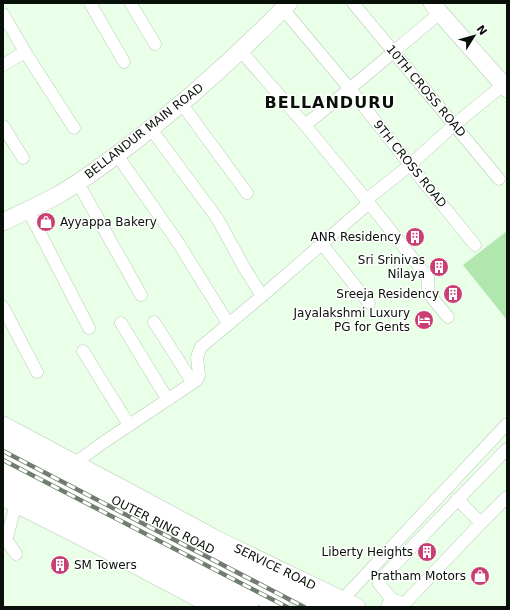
<svg xmlns="http://www.w3.org/2000/svg" width="510" height="610" font-family="'DejaVu Sans',sans-serif">
	<style>
		.green { fill: #b2e6af }
		.lines { fill: none; stroke-linecap: round; stroke-linejoin: round }
		.street-casing { stroke: #b6cab5; stroke-width: 13 }
		.secondary-casing { stroke: #b6cab5; stroke-width: 18 }
		.highway-casing { stroke: #b6cab5; stroke-width: 23 }
		.street { stroke: #fff; stroke-width: 12 }
		.secondary { stroke: #fff; stroke-width: 17 }
		.highway { stroke: #fff; stroke-width: 22 }
		.rail-casing { stroke: #707e6f; stroke-width: 4.5 }
		.rail { stroke: #fff; stroke-width: 3; stroke-dasharray: 9; stroke-linecap: butt }
		.labels { text-anchor: middle; dominant-baseline: central; stroke-width: 3; stroke-linejoin: round; paint-order: stroke }
		.street-label { font-size: 12px; fill: #091009; stroke: #fff }
		.poi-label { font-size: 12px; fill: #091009; stroke: #fff; text-anchor: end }
		.district-label { font-size: 16px; font-weight: bold; letter-spacing: 1px; fill: #091009; stroke: #fff }
	</style>
	<rect width="100%" height="100%" fill="#eaffe8"/>
	<path class="green" d="M507 231V320L463 265Z"/>
	<g class="lines">
		<g class="street-casing">
			<path id="street" d="M90 3 124 62
				M132 3 131 4 155 44
				M353 3 499 179
				M283 9 350 89 410 165 475 245
				M3 14 25 52 74 128
				M240 50 305 125C351 89 395 50 440 13
				M3 65 25 52
				M181 103 247 193
				M305 125 369 203 428 278V293L448 317
				M3 126 23 158
				M151 129 217 218 245 269 262 296
				M117 155 177 241 228 323
				M78 183 141 295
				M366 200 410 165 454 125 503 85
				M28 210 89 328
				M321 243 369 303
				M3 307 37 372
				M154 322 193 383
				M121 323 168 400
				M83 351 129 425
				M75 463 104 442 197 380 199 375 197 357 201 347 262 296 369 203
				M457 499 481 523
				M16 554 7 541V537L16 504
				M391 598 380 585 379 584 380 580 507 449
				M342 600 507 424
				M387 607 391 598 401 603 406 602 481 523 507 497"/>
		</g>
		<g class="secondary-casing">
			<path id="secondary" d="M432 3 440 13 507 89
				M3 222C21 213 40 205 58 195 83 181 107 162 130 145 186 102 239 54 289 3
				M3 425 142 499 216 539 357 607
				M3 463 281 607
				M3 497 16 504 97 545 215 607"/>
		</g>
		<g class="highway-casing">
			<path id="highway" d="M3 443 323 607
				M3 483 247 607"/>
		</g>
		<use href="#street" class="street"/>
		<use href="#secondary" class="secondary"/>
		<use href="#highway" class="highway"/>
		<g class="rail-casing">
			<path id="rail" d="M3 451 304 607
				M3 460 287 607"/>
		</g>
		<use href="#rail" class="rail"/>
	</g>
	<defs>
		<g id="shop-disc" transform="scale(1)"><circle r="9.5" fill="#c83e75" stroke="#fff"/><path d="M-5-2.5h2.3a2.7 3.5 0 0 1 5.4 0H5L5.5 6h-11ZM-1.5-2.5h3a1.5 2.3 0 0 0-3 0Z" fill="#fff"/></g>
		<g id="building-disc" transform="scale(1)"><circle r="9.5" fill="#c83e75" stroke="#fff"/><path d="M-4-6H4V6H1V3H-1V6H-4ZM-2.5-4.3h1.7v1.8h-1.7ZM.8-4.3h1.7v1.8H.8ZM-2.5-1h1.7V.8h-1.7ZM.8-1h1.7V.8H.8Z" fill="#fff"/></g>
		<g id="hotel-disc" transform="scale(1)"><circle r="9.5" fill="#c83e75" stroke="#fff"/><path d="M-6-4.5h1.5V1H6V5H4.5V3h-9V5H-6ZM-4 0a1.8 1.8 0 1 1 3.6 0ZM.5 0V-2.5h3Q6-2.5 6 0Z" fill="#fff"/></g>
	</defs>
	<g fill-rule="evenodd">
		<use href="#shop-disc" x="46" y="222"/>
		<use href="#building-disc" x="415" y="237"/>
		<use href="#building-disc" x="439" y="267"/>
		<use href="#building-disc" x="453" y="294"/>
		<use href="#hotel-disc" x="424" y="320"/>
		<use href="#building-disc" x="427" y="552"/>
		<use href="#building-disc" x="60" y="565"/>
		<use href="#shop-disc" x="480" y="576"/>
	</g>
	<g class="labels">
		<g class="street-label">
			<text transform="translate(426 91) rotate(50)">10TH CROSS ROAD</text>
			<text transform="translate(144 131) rotate(-38)">BELLANDUR MAIN ROAD</text>
			<text transform="translate(410 164) rotate(51)">9TH CROSS ROAD</text>
			<text transform="translate(163 525) rotate(27)">OUTER RING ROAD</text>
			<text transform="translate(275 567) rotate(26)">SERVICE ROAD</text>
		</g>
		<g class="poi-label">
			<text x="60" y="222" text-anchor="start">Ayyappa Bakery</text>
			<text x="401" y="237">ANR Residency</text>
			<text x="425" y="260">Sri Srinivas<tspan x="425" dy="14">Nilaya</tspan></text>
			<text x="439" y="294">Sreeja Residency</text>
			<text x="410" y="313">Jayalakshmi Luxury<tspan x="410" dy="14">PG for Gents</tspan></text>
			<text x="413" y="552">Liberty Heights</text>
			<text x="74" y="565" text-anchor="start">SM Towers</text>
			<text x="466" y="576">Pratham Motors</text>
		</g>
		<g class="district-label">
			<text x="330" y="102">BELLANDURU</text>
		</g>
	</g>
	<rect width="510" height="610" fill="none" stroke="#091009" stroke-width="8"/>
	<g transform="translate(474 36) rotate(53)" stroke="#ffffff" stroke-width="3" paint-order="stroke">
	<path d="M0-3L7 15L0 10L-7 15Z" fill="#091009"/>
	<text y="-6" font-size="11" font-weight="bold" text-anchor="middle" fill="#091009">N</text>
	</g>
</svg>
